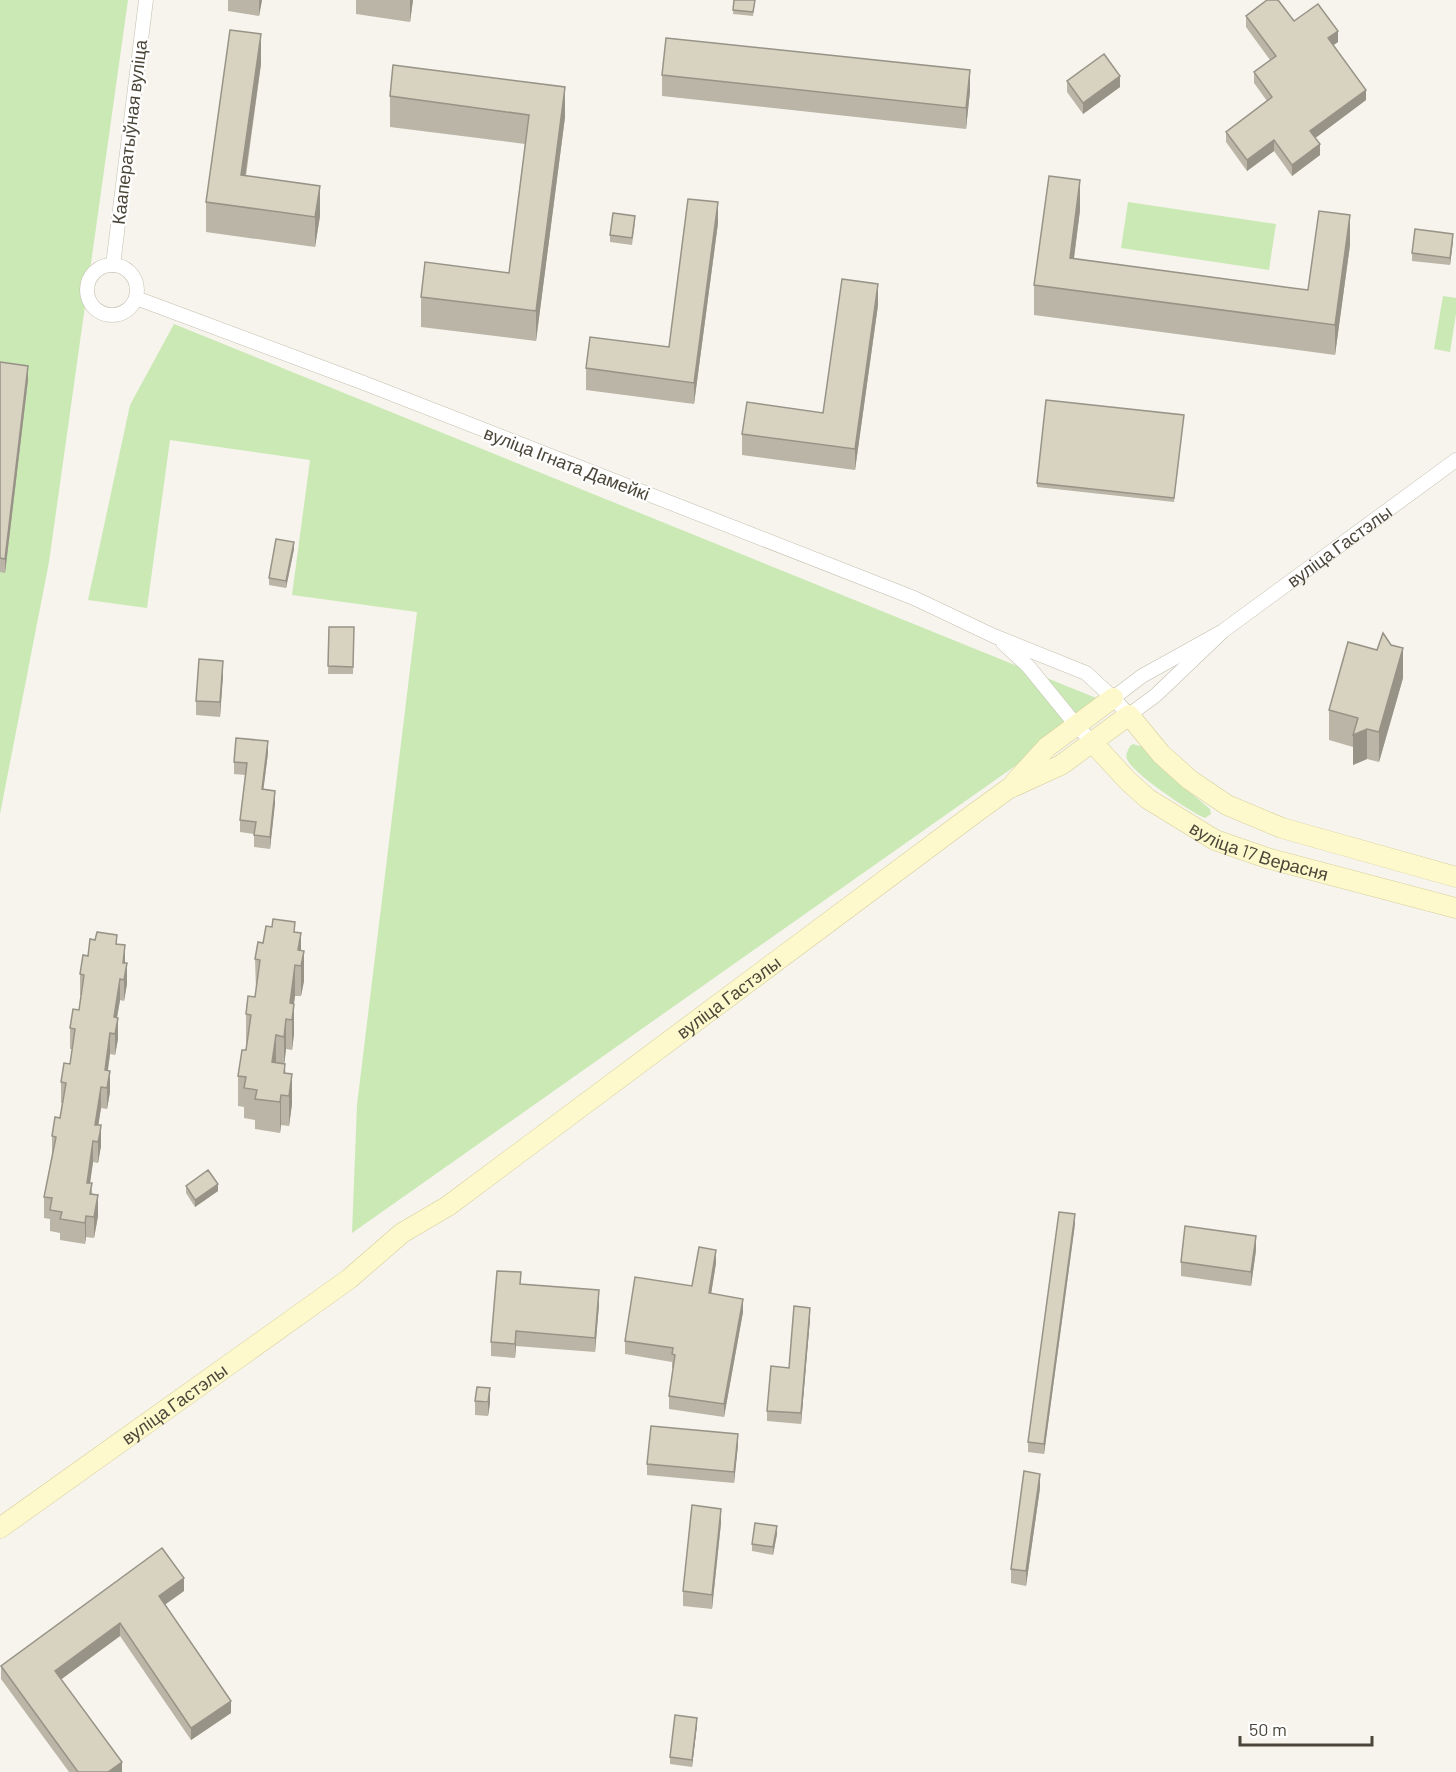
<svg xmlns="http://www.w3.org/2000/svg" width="1456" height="1772" font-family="Barlow,sans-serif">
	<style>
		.green { fill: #cbe9b5 }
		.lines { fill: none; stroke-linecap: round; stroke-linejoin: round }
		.minor-casing { stroke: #c2beae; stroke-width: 15 }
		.secondary-casing { stroke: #d5ce9b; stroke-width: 21 }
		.minor { stroke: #fff; stroke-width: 14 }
		.secondary { stroke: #fef9cd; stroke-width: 20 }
		.wall { fill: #bab5a6 }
		.shaded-wall { fill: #979387 }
		.building { fill: #d8d2c1; stroke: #979387; stroke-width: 1.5 }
		.labels { text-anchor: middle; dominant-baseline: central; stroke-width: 4.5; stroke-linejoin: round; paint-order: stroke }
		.street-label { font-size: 18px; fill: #4b4639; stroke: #fff }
	</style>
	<rect width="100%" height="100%" fill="#f6f4ec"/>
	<path class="green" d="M0 0H128L49 562 0 814Z
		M1128 202 1276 224 1269 270 1121 248Z
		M1443 296 1456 298V314L1450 352 1434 349Z
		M174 324 1106 702 352 1233 357 1105 417 612 292 595 310 460 170 440 147 608 88 600 130 405Z
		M1133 744 1143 747 1162 769 1210 809 1211 814 1205 818C1190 812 1132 773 1127 759 1125 755 1128 750 1130 746Z"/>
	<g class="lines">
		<g class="minor-casing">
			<g id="minor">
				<circle cx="112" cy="290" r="25"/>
				<path d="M113 265 146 0"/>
				<path d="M136 298 364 383 914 598 994 636 1086 673 1113 698 1129 715 1156 695 1223 631"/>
				<path d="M1003 643 1028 666 1076 725 1092 742"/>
				<path id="s1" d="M1113 698 1142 676 1223 631 1456 460"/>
			</g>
		</g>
		<g class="secondary-casing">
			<g id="secondary">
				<path id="s2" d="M1092 742 1128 781 1148 799 1215 840 1267 858 1456 908"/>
				<path d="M1014 783 1047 747 1113 698"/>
				<path id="s3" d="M0 1528 349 1279 402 1233 448 1206 975 813 1008 789 1061 765 1129 715 1161 754 1190 780 1227 805 1282 828 1456 877"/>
			</g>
		</g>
		<use href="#minor" class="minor"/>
		<use href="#secondary" class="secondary"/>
	</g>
	<path class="wall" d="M228 0H262L259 16 228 11Z
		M356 0H413L410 22 356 14Z
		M734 0H755L753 16 733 14Z
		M1246 16 1294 21 1338 42 1333 45 1366 100 1315 138 1320 155 1292 176 1274 151 1247 171 1226 142V132L1267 101 1254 83V72L1270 60 1246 27Z
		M261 64 246 176 320 216 315 247 206 232V202Z
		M662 75 970 91 966 129 662 96Z
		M1067 81 1120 87 1083 114 1067 92Z
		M390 96 565 117 536 341 421 327V297L509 273 525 144 390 127Z
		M1080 210 1074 259 1308 290 1350 245 1335 355 1034 315V285Z
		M635 223 632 245 610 242V235Z
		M718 223 694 404 586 390V368L669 347Z
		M1453 241 1450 265 1412 261V253Z
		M878 305 855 470 742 455V434L823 413Z
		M0 362 28 380 5 573 0 572Z
		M1184 415 1174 502 1037 487V483Z
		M294 549 286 588 269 585V578Z
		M329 627H354L353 674H328Z
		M223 675 220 717 196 715V701Z
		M1403 678 1379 762 1367 759 1353 765V747L1329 740V710Z
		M268 753 263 790 275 803 270 849 254 847V834L240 832V820L245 775 234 774V762Z
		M295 932 301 950 304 981 301 996H295L294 1004V1034L292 1050 286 1049 284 1064 292 1104 289 1126 281 1125 280 1133 255 1129V1120L244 1118V1107L238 1106V1076L247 1044H246V1014L255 997 256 990 255 959 263 943Z
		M117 944 125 963 127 984 124 1001 120 1000 117 1018 118 1039 115 1055 110 1054 108 1071 110 1092 107 1109 101 1108 98 1125 101 1146 98 1163 93 1162 90 1183 98 1216 94 1238 86 1237 85 1244 60 1240V1233L50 1231V1219L44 1218V1197L52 1157V1136L60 1118 62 1103H61V1082L70 1064 72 1049H70V1028L79 1010 81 995H80V974L88 956Z
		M186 1186 218 1191 195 1207 186 1193Z
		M1075 1224 1044 1454 1028 1452V1442Z
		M1256 1250 1251 1286 1181 1276V1262Z
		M716 1263 711 1294 743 1312 724 1417 669 1409V1396L673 1368H672V1362L625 1354V1341L692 1286Z
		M521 1284 599 1305 595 1352 516 1346 515 1358 491 1356V1342Z
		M810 1319 801 1424 767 1421V1411L789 1368Z
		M475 1401 490 1403 488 1416 475 1415Z
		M738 1445 734 1483 647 1475V1464Z
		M1040 1488 1026 1586 1011 1583V1569Z
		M721 1523 712 1609 683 1606V1591Z
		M777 1534 773 1555 752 1551V1544Z
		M184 1591 165 1604 231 1713 191 1740 120 1636 61 1679 122 1772H69L1 1679V1666Z
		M697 1725 692 1767 670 1764V1757Z"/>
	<path class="shaded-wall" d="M259 0H262L259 16Z
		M410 0H413L410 22Z
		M1338 31V42L1328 49V38Z
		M261 34V64L241 205V175Z
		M970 70V91L966 129V108Z
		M1120 76V87L1083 114V103Z
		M565 87V117L536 341V311Z
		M1366 90V100L1310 142V131Z
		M1274 140V151L1247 171V160Z
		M1320 144V155L1292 176V165Z
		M1080 180V210L1070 288V258Z
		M320 186V216L315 247V217Z
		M718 202V223L694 404V383Z
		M1350 215V245L1335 355V325Z
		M1453 234V241L1450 265V258Z
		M878 284V305L855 470V449Z
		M28 366V380L5 573V559Z
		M294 542V549L286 588V581Z
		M1403 648V678L1379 762V732Z
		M223 661V675L220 717V702Z
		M1367 729V759L1353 765V735Z
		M268 741V753L262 801V789Z
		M275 791V803L270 849V837Z
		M301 933V963L298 950Z
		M125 945V966L123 963Z
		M304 951V981L301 996V966Z
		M127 963V984L124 1001V980Z
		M295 965V996L292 1016 294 1004V1034L292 1050V1020L290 1003Z
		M120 979V1000L114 1034V1017Z
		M118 1018V1039L115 1055V1034Z
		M286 1019V1049L284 1067V1037Z
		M110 1033V1054L105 1088V1070Z
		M276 1035V1065L272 1062Z
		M110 1071V1092L107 1109V1088Z
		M292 1074V1104L289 1126V1096Z
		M101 1087V1108L96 1141 95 1125Z
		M281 1095V1125L280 1133V1102Z
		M101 1125V1146L98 1163V1142Z
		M93 1141V1162L87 1204V1183Z
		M218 1184V1191L195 1207V1200Z
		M98 1195V1216L94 1238V1217Z
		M1075 1214V1224L1044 1454V1444Z
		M86 1216V1237L85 1244V1223Z
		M1256 1236V1250L1251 1286V1272Z
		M716 1250V1263L709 1307V1293Z
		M599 1290V1305L595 1352V1338Z
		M743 1299V1312L724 1417V1404Z
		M810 1308V1319L801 1424V1413Z
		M516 1331V1346L515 1358V1344Z
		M490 1388V1403L488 1416V1402Z
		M738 1434V1445L734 1483V1472Z
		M1040 1474V1488L1026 1586V1571Z
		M721 1509V1523L712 1609V1595Z
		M777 1526V1534L773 1555V1547Z
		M184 1578V1591L159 1609V1596Z
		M120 1623V1636L55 1684V1671Z
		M231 1701V1713L191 1740V1728Z
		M697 1718V1725L692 1767V1760Z
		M122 1762V1772H108Z"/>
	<path class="building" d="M734 0H755L753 12 733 10Z
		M1267 0H1278L1294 21 1318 4 1338 31 1328 38 1366 90 1310 131 1320 144 1292 165 1274 140 1247 160 1226 132 1272 97 1254 72 1276 56 1246 16Z
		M230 30 261 34 241 175 320 186 315 217 206 202Z
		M666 38 970 70 966 108 662 75Z
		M1104 54 1120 76 1083 103 1067 81Z
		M393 65 565 87 536 311 421 297 425 262 509 273 529 115 390 96Z
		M1049 176 1080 180 1070 258 1292 288 1308 290 1319 211 1350 215 1335 325 1034 285Z
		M688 199 718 202 694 383 586 368 590 337 669 347Z
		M613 213 635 216 632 238 610 235Z
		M1415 229 1453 234 1450 258 1412 253Z
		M842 279 878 284 855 449 742 434 747 402 823 413Z
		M0 362 28 366 5 559 0 558Z
		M1046 400 1184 415 1174 498 1037 483Z
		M276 539 294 542 286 581 269 578Z
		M329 627H354L353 667 328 666Z
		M1383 633 1391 645 1403 648 1379 732 1367 729 1353 735 1358 718 1329 710 1348 642 1377 650Z
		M199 659 223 661 220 702 196 701Z
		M236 738 268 741 262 789 275 791 270 837 254 835 256 822 240 820 247 763 234 762Z
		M273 919 295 922 294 932 301 933 298 950 304 951 301 966 295 965 290 1003 294 1004 292 1020 286 1019 284 1037 276 1035 272 1062 285 1064 284 1073 292 1074 289 1096 281 1095 280 1102 255 1099 257 1090 244 1088 246 1077 238 1076 242 1050H246L251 1015 246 1014 248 996 255 997 260 960 255 959 258 942 263 943 266 926 272 927Z
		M97 932 117 935 116 944 125 945 123 963H127L124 980 120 979 114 1017 118 1018 115 1034 110 1033 105 1070 110 1071 107 1088 101 1087 95 1125H101L100 1133 98 1142 93 1141 87 1183H92L90 1194 98 1195 94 1217 86 1216 85 1223 60 1219 62 1212 50 1210 52 1198 44 1197 56 1137 52 1136 55 1117 60 1118 66 1083 61 1082 64 1063 70 1064 75 1029 70 1028 73 1009 79 1010 84 975 80 974 83 955 88 956 90 939 95 940Z
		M208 1170 218 1184 195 1200 186 1186Z
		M1059 1212 1075 1214 1044 1444 1028 1442Z
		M1185 1226 1256 1236 1251 1272 1181 1262Z
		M699 1247 716 1250 709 1293 743 1299 724 1404 669 1396 675 1355 672 1354 673 1348 625 1341 635 1277 692 1286Z
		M497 1271 521 1272 520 1284 599 1290 595 1338 516 1331 515 1344 491 1342Z
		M794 1306 810 1308 801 1413 767 1411 771 1366 789 1368Z
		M477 1387 490 1388 488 1402 475 1401Z
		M651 1426 738 1434 734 1472 647 1464Z
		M1024 1471 1040 1474 1026 1571 1011 1569Z
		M692 1505 721 1509 712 1595 683 1591Z
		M755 1523 777 1526 773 1547 752 1544Z
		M162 1548 184 1578 159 1596 231 1701 191 1728 120 1623 55 1671 122 1762 108 1772H78L1 1666Z
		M675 1715 697 1718 692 1760 670 1757Z"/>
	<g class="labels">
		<g class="street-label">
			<text transform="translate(129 132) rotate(-83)">Кааператыўная вуліца</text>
			<text transform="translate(567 463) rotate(21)">вуліца Ігната Дамейкі</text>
			<text stroke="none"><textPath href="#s1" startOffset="273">вуліца Гастэлы</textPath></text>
			<text stroke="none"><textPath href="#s2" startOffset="204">вуліца 17 Верасня</textPath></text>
			<text stroke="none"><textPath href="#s3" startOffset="902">вуліца Гастэлы</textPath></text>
			<text stroke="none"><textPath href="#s3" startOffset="214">вуліца Гастэлы</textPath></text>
		</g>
	</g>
	<path d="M1240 1736v9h132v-9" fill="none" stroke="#4b4639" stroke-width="3"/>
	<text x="1249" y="1736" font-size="18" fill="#4b4639" stroke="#ffffff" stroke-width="4.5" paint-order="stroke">50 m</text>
</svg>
